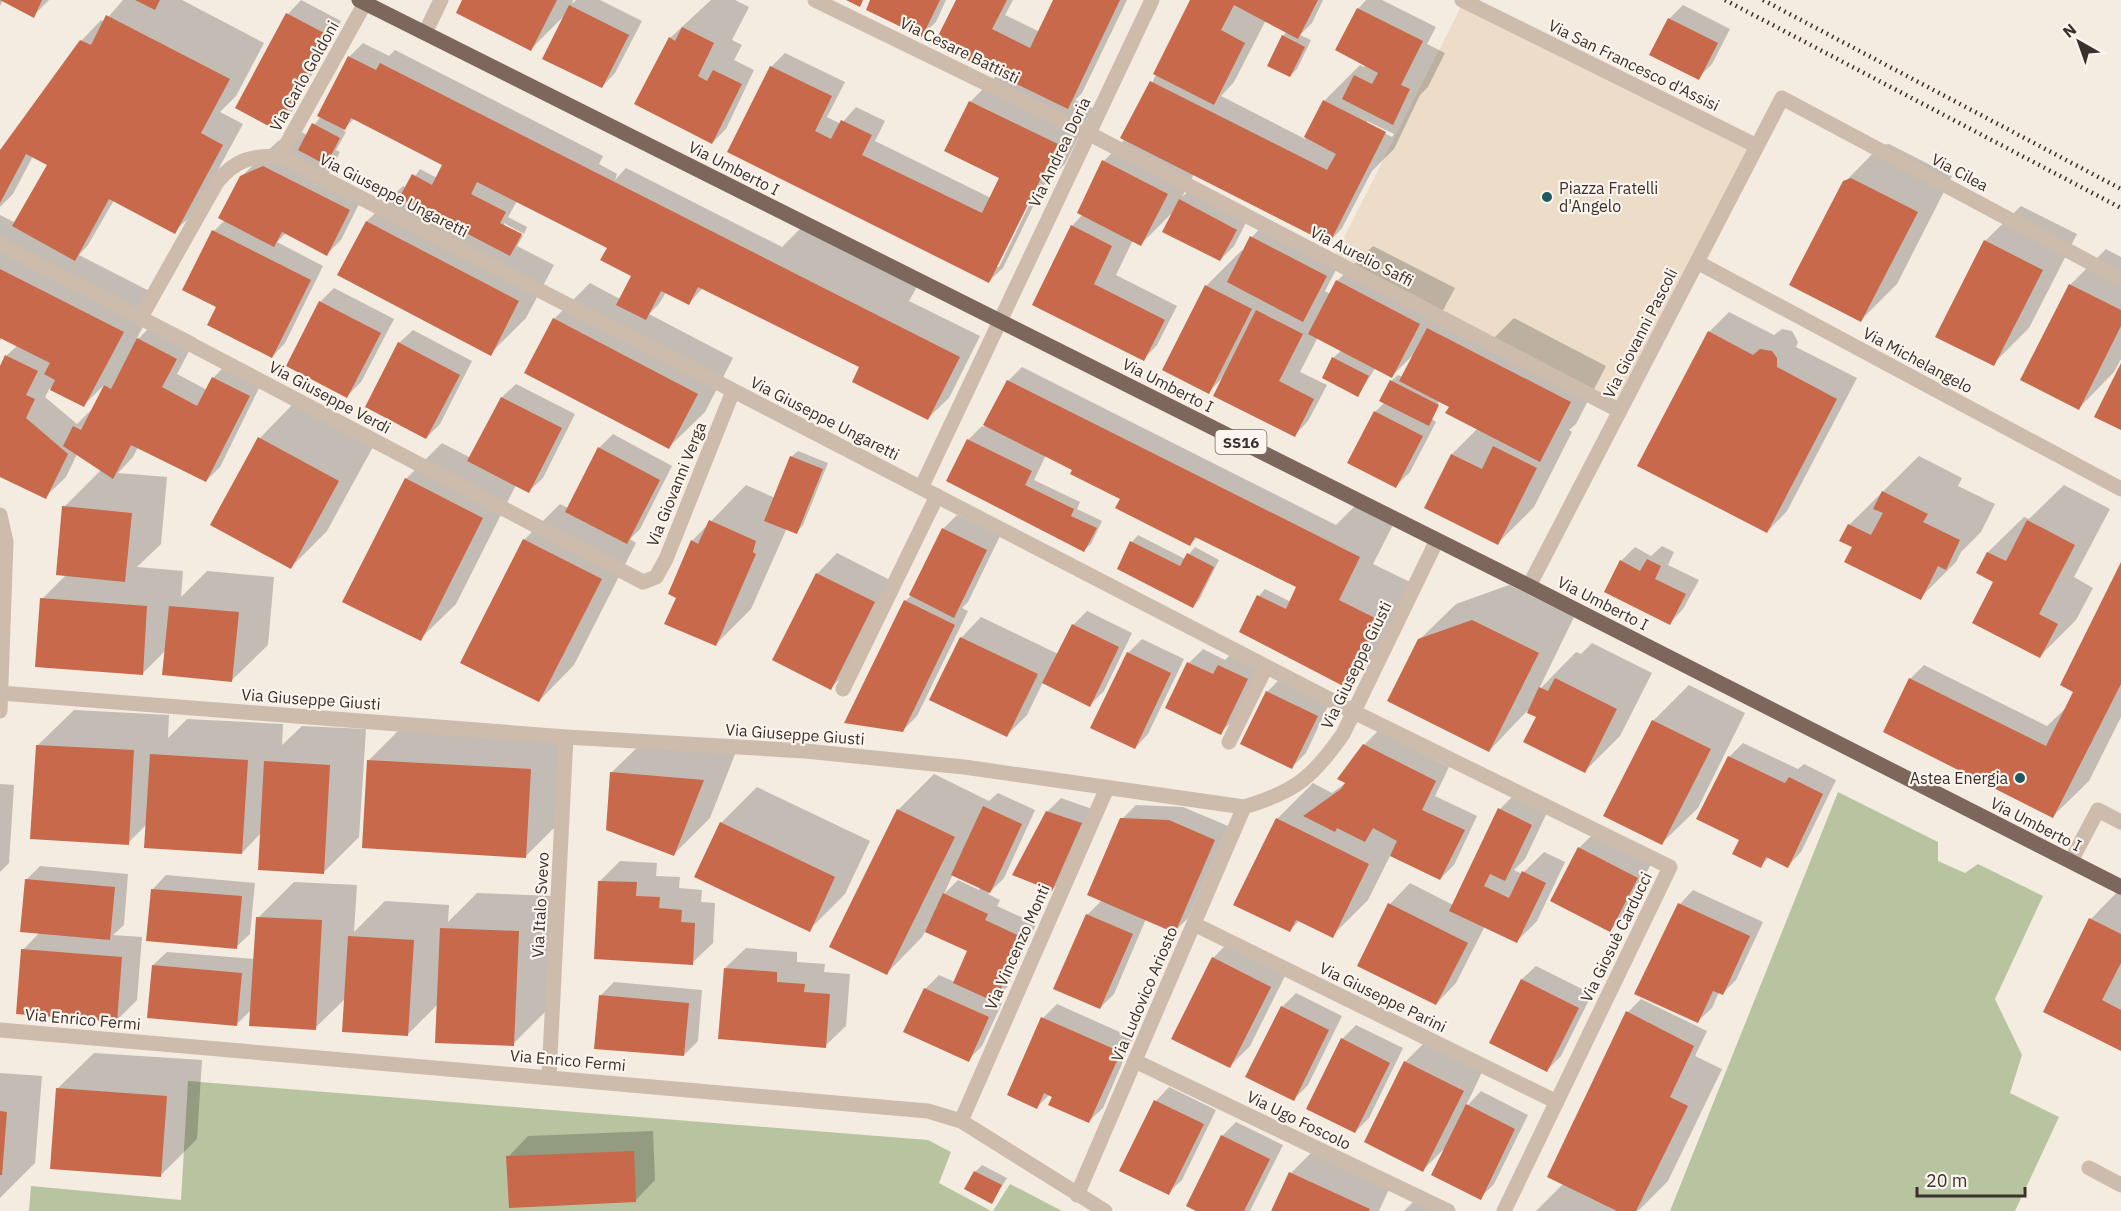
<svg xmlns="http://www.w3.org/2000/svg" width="2121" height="1211" font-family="'IBM Plex Sans',sans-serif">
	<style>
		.green { fill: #b8c4a0 }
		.plaza { fill: #ecdcc8 }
		.shadow { fill: #0003; fill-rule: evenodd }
		.building { fill: #c8694b }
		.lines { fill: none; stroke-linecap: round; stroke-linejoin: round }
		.lane { stroke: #cdbbac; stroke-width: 15 }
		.street { stroke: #cdbbac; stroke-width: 15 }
		.primary { stroke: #7d675c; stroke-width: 15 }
		.rail { stroke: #3b302b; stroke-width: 4.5; stroke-dasharray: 1.5 4.5; stroke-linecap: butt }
		.poi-dot { fill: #1f5a5e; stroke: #fbf5ee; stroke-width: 2 }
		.labels { text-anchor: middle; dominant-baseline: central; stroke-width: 4.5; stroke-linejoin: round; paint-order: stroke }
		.shield { fill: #fbf5ee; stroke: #756b66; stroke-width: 1.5 }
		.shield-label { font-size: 15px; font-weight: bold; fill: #3b302b }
		.street-label { font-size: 16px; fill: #3b302b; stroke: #fbf5ee }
		.poi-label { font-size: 16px; fill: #3b302b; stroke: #fbf5ee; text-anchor: start }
	</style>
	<rect width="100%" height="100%" fill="#f4ebe1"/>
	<path class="green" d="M1838 792 1938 842V861L1965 873 1978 864 2043 896 1995 999 2022 1055 2010 1093 2059 1117 2015 1211H1670Z
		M188 1081 928 1140 951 1152 939 1183 991 1211H29L31 1186 181 1200Z
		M1010 1184 1062 1211H993Z"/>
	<path class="plaza" d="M1464 1 1757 146 1620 411 1332 261Z"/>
	<path class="shadow" d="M0 0H49L33 16 3 0 0 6Z
		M123 0H182L264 43 236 96 220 112 243 124 195 212 174 232 114 200 88 245 79 255 159 296 135 342 158 319 196 338 177 374 207 390 213 378 227 364 262 382 220 467 206 481 138 447 133 457 118 473 167 477 161 544 137 567 183 571 181 597 207 571 274 577 268 645 232 680 167 649 142 674 42 599 66 575 64 507 101 470 77 454 66 477 45 497 0 475V369L6 356 18 345 2 337 0 341V215L16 223 50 165 33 156 13 194 0 207V152L81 41 101 20 104 22ZM105 384 95 406 77 424 45 397 50 388 84 405Z
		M301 0 341 21 290 115 276 128 288 14Z
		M464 0H573L572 4 576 0H600L642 21 615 73 602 87 565 15 531 49Z
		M711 0H735L749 7 732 40 742 45 734 60 754 70 726 129 712 143 670 38Z
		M872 0H946L936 22 922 35Z
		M958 0H1013L1005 15 1040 32 1055 0H1127L1082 93 1075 100 1093 108 1065 164 1043 186 1003 268 989 281 729 151 771 67 785 53 845 82 827 117 841 124 856 107 885 121 875 141 991 198 1001 178 970 102 999 73ZM1032 194 1034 195 999 267H995Z
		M1192 0H1323L1312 23 1300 35 1311 40 1297 69 1290 76 1283 36 1287 31 1266 20 1234 82 1221 96 1305 139 1324 101 1360 65 1364 67 1366 65 1358 9 1366 0H1382L1436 27 1427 44 1445 53 1428 87 1420 95 1394 149 1372 171 1342 228 1329 242 1194 174 1182 197 1194 186 1250 215 1234 246 1220 260 1174 211 1141 244 1133 240 1116 275 1177 306 1157 345 1144 359 1034 304 1072 226 1083 214 1104 161 1125 139ZM1367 121 1394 134 1392 137 1367 124Z
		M1683 5 1730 29 1712 64 1698 78 1669 19Z
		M363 43 389 56 395 50 603 156 599 164 617 174 615 180 626 168 782 247 804 225 919 283 909 301 980 336 949 398 928 418 865 361 703 288 688 304 666 292 659 304 649 314 733 358 705 412 669 447 554 319 590 283 620 299 633 275 609 247 517 201 508 217 527 227 524 234 504 223V226L523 236 517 246 554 265 526 318 490 354 339 274 367 221 403 186 407 188 420 169 437 178 444 164 355 118 343 130 346 132 336 150 340 152 326 178 363 196 341 240 327 254 286 233 277 242 323 266 285 343 272 357 218 306 214 231 225 220 241 177 278 141 299 131 307 135 321 116 350 56Z
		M1889 144 1952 176 1897 284 1861 320 1845 182 1881 145Z
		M2021 206 2077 234 2029 328 1993 364 1985 241Z
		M1265 223 1340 262 1325 291 1330 294 1337 281 1373 246 1455 288 1441 314 1492 340 1514 318 1606 366 1576 424 1569 430 1572 432 1534 507 1498 543 1426 507 1452 454 1478 428 1443 402 1435 418 1444 399 1441 398 1431 418 1436 422 1410 472 1396 486 1375 412 1385 402 1391 381 1398 375 1403 377 1415 353 1392 376 1376 367 1358 395 1324 377 1333 358 1342 350 1318 337 1300 372 1327 385 1308 421 1295 435 1223 377 1209 392 1206 286 1242 250 1244 252 1252 237Z
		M2106 249 2121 257V359L2114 372 2079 408 2070 285Z
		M334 288 394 319 361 382 347 396 320 302Z
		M1729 312 1774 335 1782 329 1792 331 1798 342 1796 347 1857 378 1787 511 1767 532 1709 332Z
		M413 330 472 361 440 424 426 438 399 343Z
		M1022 367 1336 525 1358 503 1395 521 1373 564 1414 584 1381 650 1345 685 1241 632 1259 596 1265 589 1291 602 1298 587 1198 537 1190 544 1122 498 1046 455 1034 480 1080 502 1077 509 1102 521 1091 544 1084 550 968 440 982 426 984 427 1008 381Z
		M516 384 575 414 543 478 529 491 516 485 456 604 420 639 406 479 442 443 471 458 502 397Z
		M295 402 374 445 327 531 291 567 260 438Z
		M613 434 672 466 640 529 630 539 636 543 574 665 539 701 524 540 560 504 568 508 599 448Z
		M798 451 828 463 803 525 797 532 787 528 751 609 716 644 692 541 746 485 775 498 791 457Z
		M1919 456 1962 478 1958 486 1995 504 1981 532 1961 552 1956 562 1920 598 1849 525Z
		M2064 485 2110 509 2074 577 2093 588 2076 620 2040 656 1995 582 1978 572 1988 552 2024 517 2029 519Z
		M957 515 1000 536 968 602 962 608 968 611 917 716 903 730 905 601 912 595 943 529Z
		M1138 535 1185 559 1195 547 1219 560 1199 600 1192 607 1132 542Z
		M1662 546 1674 552 1668 565 1699 580 1683 609 1670 623 1621 561 1635 547 1651 556Z
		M837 553 894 582 851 667 831 688 817 574Z
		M2121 566V717L2089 781 2053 816 1885 731 1910 679 1924 665 2047 726 2069 705Z
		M1509 585 1574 617 1538 691 1576 652 1581 654 1592 643 1652 673 1620 736 1584 772 1538 716 1527 711 1489 751 1419 640 1456 604Z
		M1087 611 1132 633 1104 691 1090 705 1043 682 1027 715 1007 735 961 638 981 617 1058 654 1073 625Z
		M1142 639 1184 659 1148 734 1135 748 1128 653Z
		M1203 649 1225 660 1233 652 1261 665 1234 720 1220 733 1189 663Z
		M1281 678 1330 702 1306 753 1292 767 1267 692Z
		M1689 685 1745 713 1698 808 1662 843 1605 815 1653 721Z
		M74 710 169 715 168 738 187 719 283 724 282 745 302 726 366 729 359 837 323 873 261 833 242 853 147 824 128 843 38 745Z
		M405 724 567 734 561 821 525 857 369 760Z
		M1378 731 1449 767 1435 796 1477 816 1454 865 1440 879 1391 854 1368 900 1332 936 1300 920 1289 931 1277 819 1313 783 1332 793 1347 782 1364 745Z
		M648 737 739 744 710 818 674 854 612 772Z
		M1743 743 1798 769 1804 764 1836 780 1801 852 1788 866 1769 857 1761 866 1741 839 1729 757Z
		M934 774 989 801 998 793 1035 810 1004 878 988 894 1000 900 997 906 1036 924 1008 986 994 1000 1002 1003 982 1046 968 1060 925 989 939 975 955 982 969 950 926 930 922 937 887 973 898 810ZM953 874 980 887 979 890 958 880 944 894Z
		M0 784 14 785 9 863 0 872Z
		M757 787 870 841 845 894 809 930 721 823Z
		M1520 789 1551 804 1525 859 1514 870 1522 874 1544 852 1565 862 1537 921 1517 941 1485 926 1456 983 1436 1004 1359 965 1390 904 1410 883 1453 905 1500 809Z
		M1061 798 1095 810 1066 876 1052 890 1047 812Z
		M1136 805 1183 807 1228 826 1188 918 1174 932 1146 919 1114 994 1100 1008 1087 915 1102 900 1122 819Z
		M1593 834 1651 864 1624 916 1610 930 1579 848Z
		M620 861 657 863 656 876 680 877 679 888 702 890 701 902 715 903 713 943 692 963 600 881Z
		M40 866 128 874 124 925 113 935 142 937 137 1000 117 1020 23 950 40 932 26 880Z
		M166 875 255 883 250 934 236 947 153 889Z
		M294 882 357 885 354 932 385 901 449 905 448 922 477 893 554 896 549 1008 513 1044 438 1004 408 1034 346 998 315 1028 252 1009 237 1024 153 965 167 952 255 959 258 918Z
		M2121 888V1049L2045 1011 2091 919Z
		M1693 890 1763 922 1736 980 1722 994 1719 992 1712 1008 1698 1021 1680 904Z
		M1233 938 1290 966 1250 1046 1230 1066 1213 958Z
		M746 948 797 952V962L825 964 824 972 850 974 846 1026 825 1046 725 968Z
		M1536 966 1592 994 1561 1056 1547 1070 1491 1042 1522 979Z
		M614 982 702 990 698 1041 684 1055 600 996Z
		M1296 993 1342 1016 1308 1085 1294 1099 1282 1007Z
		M1641 999 1707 1031 1695 1056 1722 1069 1668 1181 1638 1211H1536L1564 1183 1628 1012Z
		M1057 1004 1133 1038 1103 1108 1089 1121 1050 1094 1037 1107 1043 1018Z
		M1356 1025 1403 1048 1369 1118 1355 1132 1342 1039Z
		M1426 1041 1483 1070 1465 1108 1481 1091 1528 1115 1494 1184 1480 1198 1447 1146 1423 1170 1405 1062Z
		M94 1053 202 1060 197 1139 161 1175 58 1088Z
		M0 1073 42 1076 35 1163 0 1198Z
		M1169 1087 1216 1110 1182 1180 1168 1193 1156 1101Z
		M1236 1122 1283 1145 1250 1211H1199L1222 1136Z
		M653 1131 655 1180 635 1201 508 1157 528 1136Z
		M1311 1153 1389 1189 1379 1211H1273L1291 1173Z
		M982 1165 1007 1178 992 1202 975 1172Z
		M1414 1201 1432 1211H1404Z"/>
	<path class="building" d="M0 0H42L34 18Z
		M135 0H160L155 10Z
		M462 0H557L531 51 456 13Z
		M846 0H863L860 7Z
		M870 0H940L922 37 866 10Z
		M956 0H1007L992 29 1030 48 1053 0H1120L1068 109 934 44Z
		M1190 0H1318L1298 39 1234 5 1221 30 1245 43 1214 105 1153 74Z
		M569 5 629 35 602 88 542 59Z
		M1357 8 1423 41 1401 85 1410 89 1393 125 1342 99 1354 75 1372 84 1378 73 1335 50Z
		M286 13 328 35 276 130 235 108Z
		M106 15 230 79 201 133 223 145 175 234 109 199 75 261 12 226 47 165 26 154 0 203V150L80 40 91 45Z
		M1668 18 1718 43 1699 80 1649 55Z
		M682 27 714 43 698 76 707 81 713 70 742 84 712 144 634 104 669 37 675 41Z
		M1282 35 1305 47 1290 77 1267 66Z
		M348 56 376 70 380 63 960 357 928 420 852 382 859 367 698 287 689 305 661 291 646 320 616 305 631 276 600 260 607 248 477 182 471 194 506 212 500 223 522 234 510 256 399 198 412 174 432 185 442 165 351 118 345 130 317 116Z
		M770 66 832 96 815 131 831 139 841 120 872 135 862 155 982 213 999 178 944 151 969 101 1058 144 989 283 727 152Z
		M1150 81 1327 170 1336 154 1304 137 1323 100 1386 132 1329 244 1120 138Z
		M312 123 340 138 326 165 298 150Z
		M1102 160 1168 194 1141 246 1077 213Z
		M263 166 350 210 327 256 282 232 274 247 218 218 240 176Z
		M1851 178 1918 212 1861 322 1789 285 1843 181Z
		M1179 199 1237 230 1220 261 1162 232Z
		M366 221 519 301 491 356 337 275Z
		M1071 225 1112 246 1094 284 1165 320 1144 361 1032 305Z
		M212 230 311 280 272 358 207 325 216 307 182 290Z
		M1250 236 1327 276 1303 322 1227 282Z
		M1984 240 2043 270 1994 366 1935 337Z
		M0 269 124 332 84 407 50 390 55 380 44 374 50 363 0 338Z
		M1336 280 1420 324 1392 378 1308 334Z
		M2069 284 2121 310V326L2079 410 2020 380Z
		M1205 285 1252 309 1209 394 1162 370Z
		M319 301 381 333 347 398 286 366Z
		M1256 310 1303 334 1279 381 1314 399 1295 437 1213 396Z
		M553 318 698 394 669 449 524 373Z
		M1427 328 1571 402 1540 462 1445 413 1449 407 1399 381Z
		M1708 331 1753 355 1760 349 1772 351 1777 358V367L1837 399 1767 533 1637 466Z
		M137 338 177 359 162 387 197 406 212 377 250 396 206 482 131 445 113 479 63 446 73 426 81 430 104 385 111 389Z
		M398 342 460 375 426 439 365 407Z
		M5 355 38 371 26 395 35 399 26 418 68 454 46 499 0 477V366Z
		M1332 357 1369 376 1358 397 1322 378Z
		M2121 363V430L2094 417Z
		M1007 380 1360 557 1339 600 1379 620 1345 687 1239 632 1257 595 1286 609 1296 587 1195 537 1190 546 1115 508 1120 499 1070 474 1072 470 983 425Z
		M1390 380 1439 405 1429 426 1379 401Z
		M501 397 562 428 529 493 467 461Z
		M1374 411 1423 436 1396 488 1347 463Z
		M258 437 339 481 291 569 210 525Z
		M967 439 1032 471 1025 485 1074 509 1071 516 1097 528 1084 552 946 481Z
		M1493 446 1537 468 1498 545 1424 508 1451 454 1482 469Z
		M598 447 660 480 627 544 565 512Z
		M790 456 823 469 797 534 764 521Z
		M405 478 483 518 421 641 342 602Z
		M1882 491 1928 514 1923 522 1960 540 1946 570 1938 566 1921 600 1844 562 1852 547 1839 541 1848 524 1871 535 1883 513 1873 509Z
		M62 506 132 513 125 582 56 575Z
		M709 520 756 541 753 552 756 554 716 646 664 624 676 598 668 594 691 540 698 544Z
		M2027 520 2075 545 2039 614 2058 624 2040 658 1972 623 1993 582 1976 573 1987 552 2006 561Z
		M942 528 987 550 954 618 909 595Z
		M523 539 602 579 539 702 460 663Z
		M1130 541 1180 566 1187 553 1214 567 1193 608 1117 569Z
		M1647 559 1661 566 1655 579 1686 594 1670 625 1604 592 1620 560 1640 571Z
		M2121 562V684L2053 818 1883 732 1909 678 2046 746 2073 692 2060 685Z
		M816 573 875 602 831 690 772 660Z
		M40 598 147 606 143 675 35 667Z
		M904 600 955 625 903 732 844 723Z
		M169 606 239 612 232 682 162 675Z
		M1472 620 1539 653 1489 752 1387 701 1418 639Z
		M1072 624 1119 647 1090 707 1042 683Z
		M960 637 1038 674 1007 737 929 700Z
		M1127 652 1171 673 1135 749 1090 728Z
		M1187 662 1213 674 1218 665 1248 679 1221 735 1165 708Z
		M1555 678 1617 709 1585 773 1523 742 1536 717 1527 713 1539 687 1548 691Z
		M1266 691 1318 716 1292 769 1240 744Z
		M1652 720 1711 749 1662 845 1603 816Z
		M1363 744 1436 781 1422 810 1465 830 1440 880 1390 856 1397 841 1373 828 1365 842 1337 828 1335 832 1303 816 1341 789 1345 783 1337 779Z
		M36 745 134 750 129 845 30 839Z
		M150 754 248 760 242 854 144 848Z
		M1728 756 1785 783 1789 777 1823 794 1788 868 1766 857 1761 868 1732 854 1739 840 1696 819Z
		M367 760 531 769 526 858 362 848Z
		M264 761 330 765 324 874 258 870Z
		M610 772 704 780 674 856 606 830Z
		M983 806 1022 824 990 893 951 875Z
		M1498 808 1532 825 1505 881 1490 874 1484 886 1509 898 1522 871 1546 883 1517 943 1449 911Z
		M897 809 955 837 887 975 829 947Z
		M1046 811 1082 823 1052 891 1012 875Z
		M1120 818 1169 820 1215 840 1175 933 1087 895Z
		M1276 818 1369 864 1333 938 1296 920 1290 932 1233 905Z
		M720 822 835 877 810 932 694 877Z
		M1578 847 1638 878 1610 932 1550 901Z
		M25 879 115 887 110 940 20 932Z
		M598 881 637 882 636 896 660 897 659 908 682 910 681 922 695 923 693 965 594 959Z
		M151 889 242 896 237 949 146 941Z
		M943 893 988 914 985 920 1024 938 995 1002 953 983 967 951 925 932Z
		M1388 903 1468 943 1436 1005 1357 966Z
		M1678 903 1750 936 1723 995 1713 991 1698 1023 1634 994Z
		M1086 914 1133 934 1100 1009 1053 989Z
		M256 917 322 920 316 1030 249 1026Z
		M2089 918 2121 934V963L2102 1000 2121 1010V1051L2043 1012Z
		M440 928 519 931 514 1046 435 1043Z
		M348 936 414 940 408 1036 342 1032Z
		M21 949 122 957 117 1022 16 1014Z
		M1212 957 1271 987 1230 1068 1171 1039Z
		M152 965 242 973 237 1026 147 1018Z
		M724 968 777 972V982L805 984 804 992 830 994 826 1048 718 1039Z
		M1521 979 1579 1008 1547 1072 1489 1043Z
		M924 988 989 1017 969 1062 903 1032Z
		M599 995 689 1003 684 1056 594 1049Z
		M1281 1006 1329 1030 1294 1101 1245 1077Z
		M1626 1011 1694 1046 1670 1097 1688 1106 1636 1211H1617L1547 1177Z
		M1041 1017 1121 1052 1089 1123 1048 1105 1052 1097 1044 1093 1037 1109 1007 1095Z
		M1341 1038 1390 1063 1355 1133 1306 1109Z
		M1404 1061 1464 1091 1423 1172 1364 1142Z
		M56 1088 167 1096 161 1177 50 1169Z
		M1154 1100 1204 1124 1169 1195 1119 1171Z
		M1466 1104 1515 1129 1481 1200 1431 1175Z
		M0 1111 7 1112 2 1175H0Z
		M1221 1135 1270 1159 1244 1211H1196L1186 1206Z
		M634 1151 636 1202 509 1208 506 1156Z
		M974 1171 1002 1185 992 1204 964 1189Z
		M1289 1172 1370 1209 1369 1211H1271Z"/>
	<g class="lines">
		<path class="lane" d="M843 689 937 496
			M1229 742 1266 667
			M2071 861 2098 810 2121 822
			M2089 1168 2121 1185"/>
		<path class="street" d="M815 0 1088 133 1620 411
			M1462 0 1757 146
			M425 33 441 0
			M280 156 1354 712 1670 867 1504 1211
			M0 244 643 582 656 577 666 559 733 391
			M1697 262 2121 489
			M141 317 217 182C236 159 251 156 280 156L365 3
			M921 488 1152 0
			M0 515 6 542 0 711
			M1529 586 1782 98 2121 279
			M0 693 566 737 805 751 964 767 1244 807C1295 792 1313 777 1343 734L1437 540
			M1194 924 1557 1102
			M0 1030 928 1111 961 1121 1105 1211
			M1135 1061 1448 1211
			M549 1076 566 737
			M961 1121 1107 788
			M1077 1195 1244 807"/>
		<path class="primary" d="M359 0 1529 586 2121 887"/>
		<path class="rail" d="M1725 0 2121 208
			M1763 0 2121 189"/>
	</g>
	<g class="poi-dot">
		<circle cx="1547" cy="197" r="6"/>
		<circle cx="2020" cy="778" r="6"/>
	</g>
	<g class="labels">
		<rect class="shield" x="1215.5" y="430" width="51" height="24" rx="4.5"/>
		<g class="shield-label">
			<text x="1241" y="442">SS16</text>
		</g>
		<g class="street-label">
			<text transform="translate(960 50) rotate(26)">Via Cesare Battisti</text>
			<text transform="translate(1634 65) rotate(26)">Via San Francesco d'Assisi</text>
			<text transform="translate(304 76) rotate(-61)">Via Carlo Goldoni</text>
			<text transform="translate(1059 152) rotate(-64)">Via Andrea Doria</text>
			<text transform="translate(734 168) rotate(27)">Via Umberto I</text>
			<text transform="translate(1960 172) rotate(28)">Via Cilea</text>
			<text transform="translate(394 195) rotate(27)">Via Giuseppe Ungaretti</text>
			<text transform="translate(1362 256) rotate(27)">Via Aurelio Saffi</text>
			<text transform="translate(1640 333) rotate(-63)">Via Giovanni Pascoli</text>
			<text transform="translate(1918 360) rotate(28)">Via Michelangelo</text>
			<text transform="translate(1168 385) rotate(27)">Via Umberto I</text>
			<text transform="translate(330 397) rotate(28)">Via Giuseppe Verdi</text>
			<text transform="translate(825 418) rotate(27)">Via Giuseppe Ungaretti</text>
			<text transform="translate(676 484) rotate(-68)">Via Giovanni Verga</text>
			<text transform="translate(1603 603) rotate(27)">Via Umberto I</text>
			<text transform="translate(1356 665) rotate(-64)">Via Giuseppe Giusti</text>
			<text transform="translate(311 699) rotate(4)">Via Giuseppe Giusti</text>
			<text transform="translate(795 734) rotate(4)">Via Giuseppe Giusti</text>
			<text transform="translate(2036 824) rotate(27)">Via Umberto I</text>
			<text transform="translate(540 905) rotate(-87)">Via Italo Svevo</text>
			<text transform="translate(1616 937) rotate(-64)">Via Giosuè Carducci</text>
			<text transform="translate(1017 947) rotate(-66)">Via Vincenzo Monti</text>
			<text transform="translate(1144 994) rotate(-67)">Via Ludovico Ariosto</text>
			<text transform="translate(1383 997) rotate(26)">Via Giuseppe Parini</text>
			<text transform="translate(83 1019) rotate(5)">Via Enrico Fermi</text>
			<text transform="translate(568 1060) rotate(5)">Via Enrico Fermi</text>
			<text transform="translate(1299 1120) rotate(26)">Via Ugo Foscolo</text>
		</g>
		<g class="poi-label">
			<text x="1559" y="188">Piazza Fratelli<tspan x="1559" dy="18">d'Angelo</tspan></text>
			<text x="2008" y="778" text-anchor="end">Astea Energia</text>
		</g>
	</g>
	<g transform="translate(2079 42) rotate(320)" stroke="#fbf5ee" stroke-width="4.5" paint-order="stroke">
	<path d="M0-4.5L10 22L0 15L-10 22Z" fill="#3b302b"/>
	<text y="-9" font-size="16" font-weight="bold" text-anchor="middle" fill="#3b302b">N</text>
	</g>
	<path d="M1917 1187v9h108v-9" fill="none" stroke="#3b302b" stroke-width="3"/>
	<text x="1926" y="1187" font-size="18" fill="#3b302b" stroke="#fbf5ee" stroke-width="4.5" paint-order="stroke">20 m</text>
</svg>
